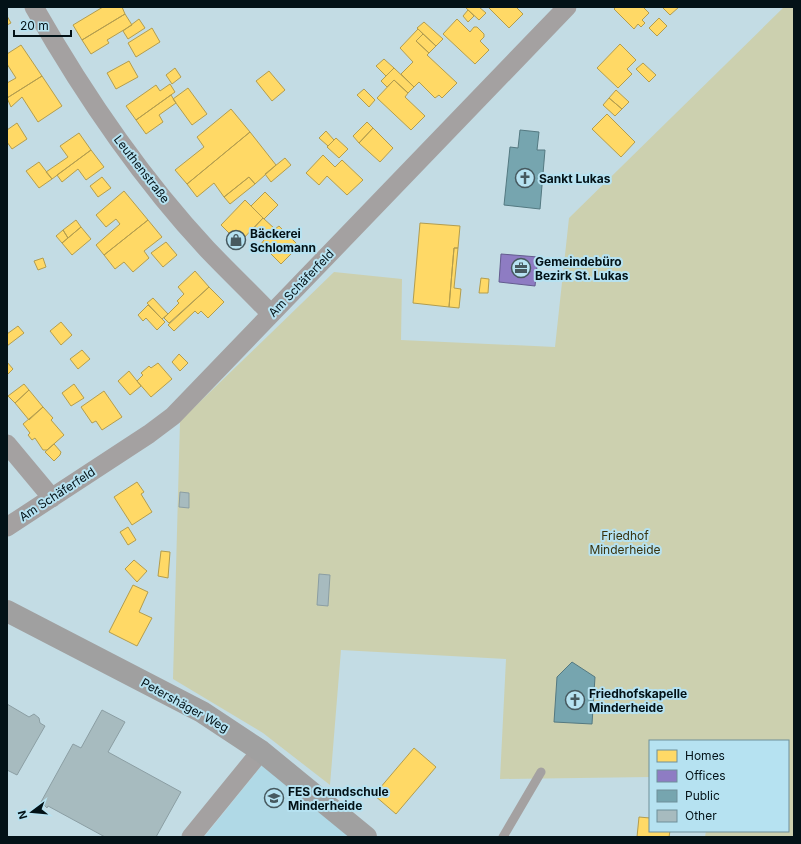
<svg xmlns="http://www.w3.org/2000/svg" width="801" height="844" font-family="Inter,sans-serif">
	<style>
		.built { fill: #b0d9e6 }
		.green { fill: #ccd0af }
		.homes { fill: #ffd966; stroke: #b39d4e }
		.offices { fill: #8e7cc3; stroke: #645c8f }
		.public { fill: #76a5af; stroke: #547981 }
		.building { fill: #a7bbbf; stroke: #8b9ea3 }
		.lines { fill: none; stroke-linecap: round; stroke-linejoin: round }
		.lane { stroke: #a4a1a1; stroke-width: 9 }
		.street { stroke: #a4a1a1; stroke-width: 19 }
		.secondary { stroke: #a0a0a0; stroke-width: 22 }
		.labels { text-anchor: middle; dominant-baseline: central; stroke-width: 4; stroke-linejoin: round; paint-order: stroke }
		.street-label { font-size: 12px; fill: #031217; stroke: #b6e2f1 }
		.poi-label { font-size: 12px; font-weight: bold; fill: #031217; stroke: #b6e2f1; text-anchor: start }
		.park-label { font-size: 12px; fill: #38320d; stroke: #b6e2f1 }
	</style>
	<rect width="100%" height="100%" fill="#c3dce4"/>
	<path class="built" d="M266 760 360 837H204Z"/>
	<path class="green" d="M784 7H794V837H705L706 831H788V741H650V777L500 779 506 659 341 650 330 785 263 733 173 679 180 421 334 272 402 279 401 340 555 347 569 218Z"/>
	<path class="homes" d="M103 7H122L125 14 82 40 73 25Z
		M465 7H479L486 13 479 20Z
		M490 7H516L523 14 509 28 489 8Z
		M616 7H643L649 13 642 20 645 23 641 27 638 24 634 29 614 9Z
		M662 7H679L670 15Z
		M468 10 474 16 468 22 463 16Z
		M125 14 132 25 107 40 109 43 91 54 82 40Z
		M7 16 11 23 7 25Z
		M659 18 667 26 657 36 649 28Z
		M139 19 145 28 128 39 123 31Z
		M457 19 470 32 474 27H477L484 34V37L480 41 489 50 475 64 443 34Z
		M424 22 443 39 436 46 417 28Z
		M152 28 160 42 136 57 128 43Z
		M418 29 423 34 416 41 429 53 427 55 457 83 442 98 439 95 435 98 419 82 414 87 401 74 413 62 400 48Z
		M423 34 436 46 429 53 416 41Z
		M620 44 636 60 627 69 632 74 618 88 597 68Z
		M21 45 42 76 7 98V83L16 78 7 64V54Z
		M384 59 394 68 386 76 376 66Z
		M129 61 138 77 116 89 107 73Z
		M643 63 656 75 649 82 636 69Z
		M175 68 181 77 172 84 166 75Z
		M394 68 414 87 408 93 394 80 387 87 381 81Z
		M269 71 285 90 272 101 256 81Z
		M42 76 62 106 38 122 22 97 11 107 7 98Z
		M394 80 408 93 405 97 425 116 411 130 377 98Z
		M170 84 175 92 136 120 126 106 156 85 160 91Z
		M188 88 207 114 192 125 173 99Z
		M364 89 375 100 369 107 357 95Z
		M616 90 629 102 622 109 609 98Z
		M171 95 176 103 159 115 163 122 146 134 136 120Z
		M609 98 622 109 615 116 603 105Z
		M231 109 250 132 187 184 175 170 204 147 197 137Z
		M607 114 635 142 621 157 592 129Z
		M367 122 373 128 359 143 353 136Z
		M17 123 27 139 12 149 7 142V130Z
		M373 128 393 148 380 162 359 143Z
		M326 131 334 140 328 146 319 138Z
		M250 132 276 165 255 184 249 177 224 197 214 183 197 197 187 184Z
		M79 133 91 150 52 179 46 172 68 157 60 146Z
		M336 138 348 149 339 158 327 147Z
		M91 150 104 167 86 180 78 169 62 182 57 175Z
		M323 155 335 167 342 160 363 180 347 195 327 176 319 185 306 173Z
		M285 158 291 165 271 182 265 174Z
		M39 162 52 179 39 188 26 171Z
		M102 177 111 188 98 197 90 186Z
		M249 177 255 184 230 204 224 197Z
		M124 191 148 220 104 255 96 245 120 224 116 219 106 227 96 215Z
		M265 192 278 205 264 219 251 206Z
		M245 200 263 218 239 243 221 225Z
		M263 218 275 229 279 226 299 246 281 264 261 244 264 240 253 229Z
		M76 220 81 227 68 238 63 230Z
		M148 220 162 237 144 251 149 258 133 272 124 262 115 269 104 255Z
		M420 223 460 226 458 248H454L449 307 413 303Z
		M81 227 91 239 72 255 62 243Z
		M63 230 68 238 62 243 56 236Z
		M166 242 177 255 163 267 151 253Z
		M454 248H458L454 288 461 289 459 308 449 307Z
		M43 258 46 267 38 270 34 261Z
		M195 271 209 287 169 323 164 318 179 303 177 301 184 294 178 287Z
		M481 278 489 279 488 293H479Z
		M209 287 224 302 208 318 201 311 198 314 195 311 174 331 168 325Z
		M153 298 168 314 162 319 147 303Z
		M148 305 165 322 157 330 146 318 143 321 138 315Z
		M61 322 72 335 61 345 50 331Z
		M18 326 24 333 7 346V334Z
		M82 350 90 359 78 369 70 359Z
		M179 354 188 363 180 371 172 362Z
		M7 362 13 369 7 375Z
		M158 363 172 379 151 397 137 381 143 375 141 373 149 366 151 368Z
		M129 371 141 386 130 395 118 381Z
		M24 384 29 390 15 403 8 396Z
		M74 384 84 398 71 406 62 393Z
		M29 390 43 407 29 420 15 403Z
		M104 391 122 417 102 430 96 421 92 423 81 407Z
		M43 407 53 418 51 420 64 435 47 450H43L35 438 32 440 28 435 30 433 23 424Z
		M54 444 61 452 60 455 54 461 45 452Z
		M137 482 144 492 141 494 152 512 132 525 114 497Z
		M128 527 136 540 128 545 120 532Z
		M161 551 170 552 168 578 158 576Z
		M134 560 147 571 137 582 125 569Z
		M133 585 148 592 139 612 152 618 137 646 109 632Z
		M414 748 436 767 396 814 374 795Z
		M639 817 650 818V831H670L669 837H637Z"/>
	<path class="offices" d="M501 254 538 257 535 286 499 282Z"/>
	<path class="public" d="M520 130 539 132 537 150H545L540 209 504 205 510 147 518 148Z
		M572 662 595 677 592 724 554 722 557 677Z"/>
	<path class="building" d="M180 492 189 493V508L179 507Z
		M319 574 330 575 328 606 317 605Z
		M7 704 29 717 34 714 39 718 40 723 45 726 17 775 7 770Z
		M102 710 125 722 108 752 181 792 156 837H105L48 806 47 808 41 802 73 744 81 748Z"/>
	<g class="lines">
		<path class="lane" d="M503 837 541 772"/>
		<path class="street" d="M34 7C83 93 139 176 207 249 228 271 250 292 271 314
			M7 444 52 498
			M7 527 149 434 173 416 567 7
			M191 837 261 751"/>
		<path class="secondary" d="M7 611 202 712 261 751 366 837"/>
	</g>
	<defs>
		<g id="church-ring" transform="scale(1)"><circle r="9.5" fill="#b6e2f1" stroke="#46595f" stroke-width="1.5"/><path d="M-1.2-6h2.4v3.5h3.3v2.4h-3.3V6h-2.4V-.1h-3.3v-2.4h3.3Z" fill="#46595f"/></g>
		<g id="shop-ring" transform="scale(1)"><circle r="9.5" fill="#b6e2f1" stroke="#46595f" stroke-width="1.5"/><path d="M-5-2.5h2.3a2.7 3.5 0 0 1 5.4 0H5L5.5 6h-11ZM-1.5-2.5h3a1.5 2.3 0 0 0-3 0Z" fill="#46595f"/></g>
		<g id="office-ring" transform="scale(1)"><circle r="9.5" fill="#b6e2f1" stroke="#46595f" stroke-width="1.5"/><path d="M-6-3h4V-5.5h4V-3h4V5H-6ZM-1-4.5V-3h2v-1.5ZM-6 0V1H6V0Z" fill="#46595f"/></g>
		<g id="school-ring" transform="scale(1)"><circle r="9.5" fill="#b6e2f1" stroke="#46595f" stroke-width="1.5"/><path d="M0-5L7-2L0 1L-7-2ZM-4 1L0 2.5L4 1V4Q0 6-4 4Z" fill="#46595f"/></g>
	</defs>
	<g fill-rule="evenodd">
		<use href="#church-ring" x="525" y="178"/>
		<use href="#shop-ring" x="236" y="240"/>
		<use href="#office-ring" x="521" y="268"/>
		<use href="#church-ring" x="575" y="700"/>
		<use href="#school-ring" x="274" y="798"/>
	</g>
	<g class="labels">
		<g class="street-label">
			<text transform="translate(142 169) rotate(52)">Leuthenstraße</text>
			<text transform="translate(301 283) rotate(-46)">Am Schäferfeld</text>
			<text transform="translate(57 494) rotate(-33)">Am Schäferfeld</text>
			<text transform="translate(185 705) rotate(29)">Petershäger Weg</text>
		</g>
		<g class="poi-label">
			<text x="539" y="178">Sankt Lukas</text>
			<text x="250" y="233">Bäckerei<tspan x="250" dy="14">Schlomann</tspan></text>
			<text x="535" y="261">Gemeindebüro<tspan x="535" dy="14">Bezirk St. Lukas</tspan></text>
			<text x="589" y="693">Friedhofskapelle<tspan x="589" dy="14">Minderheide</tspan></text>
			<text x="288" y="791">FES Grundschule<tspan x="288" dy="14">Minderheide</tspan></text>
		</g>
		<g class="park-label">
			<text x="625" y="535">Friedhof<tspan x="625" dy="14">Minderheide</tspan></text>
		</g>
	</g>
	<rect width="801" height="844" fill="none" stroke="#031217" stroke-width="16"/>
	<rect x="649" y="740" width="140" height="92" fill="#b6e2f1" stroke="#6e8f9a"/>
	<rect x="657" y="750" width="20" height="12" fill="#ffd966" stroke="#6e8f9a"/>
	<text x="685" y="760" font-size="12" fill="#031217">Homes</text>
	<rect x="657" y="770" width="20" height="12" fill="#8e7cc3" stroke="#6e8f9a"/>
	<text x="685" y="780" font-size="12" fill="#031217">Offices</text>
	<rect x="657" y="790" width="20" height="12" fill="#76a5af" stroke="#6e8f9a"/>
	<text x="685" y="800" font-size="12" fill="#031217">Public</text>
	<rect x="657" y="810" width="20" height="12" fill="#a7bbbf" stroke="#6e8f9a"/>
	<text x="685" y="820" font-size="12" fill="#031217">Other</text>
	<g transform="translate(32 812) rotate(254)" stroke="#b6e2f1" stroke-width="3" paint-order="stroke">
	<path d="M0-3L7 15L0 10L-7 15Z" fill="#031217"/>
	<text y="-6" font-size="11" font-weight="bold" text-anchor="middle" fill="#031217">N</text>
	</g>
	<path d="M14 30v6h57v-6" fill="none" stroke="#031217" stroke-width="2"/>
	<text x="20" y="30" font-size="12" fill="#031217" stroke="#b6e2f1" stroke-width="3" paint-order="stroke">20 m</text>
</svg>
